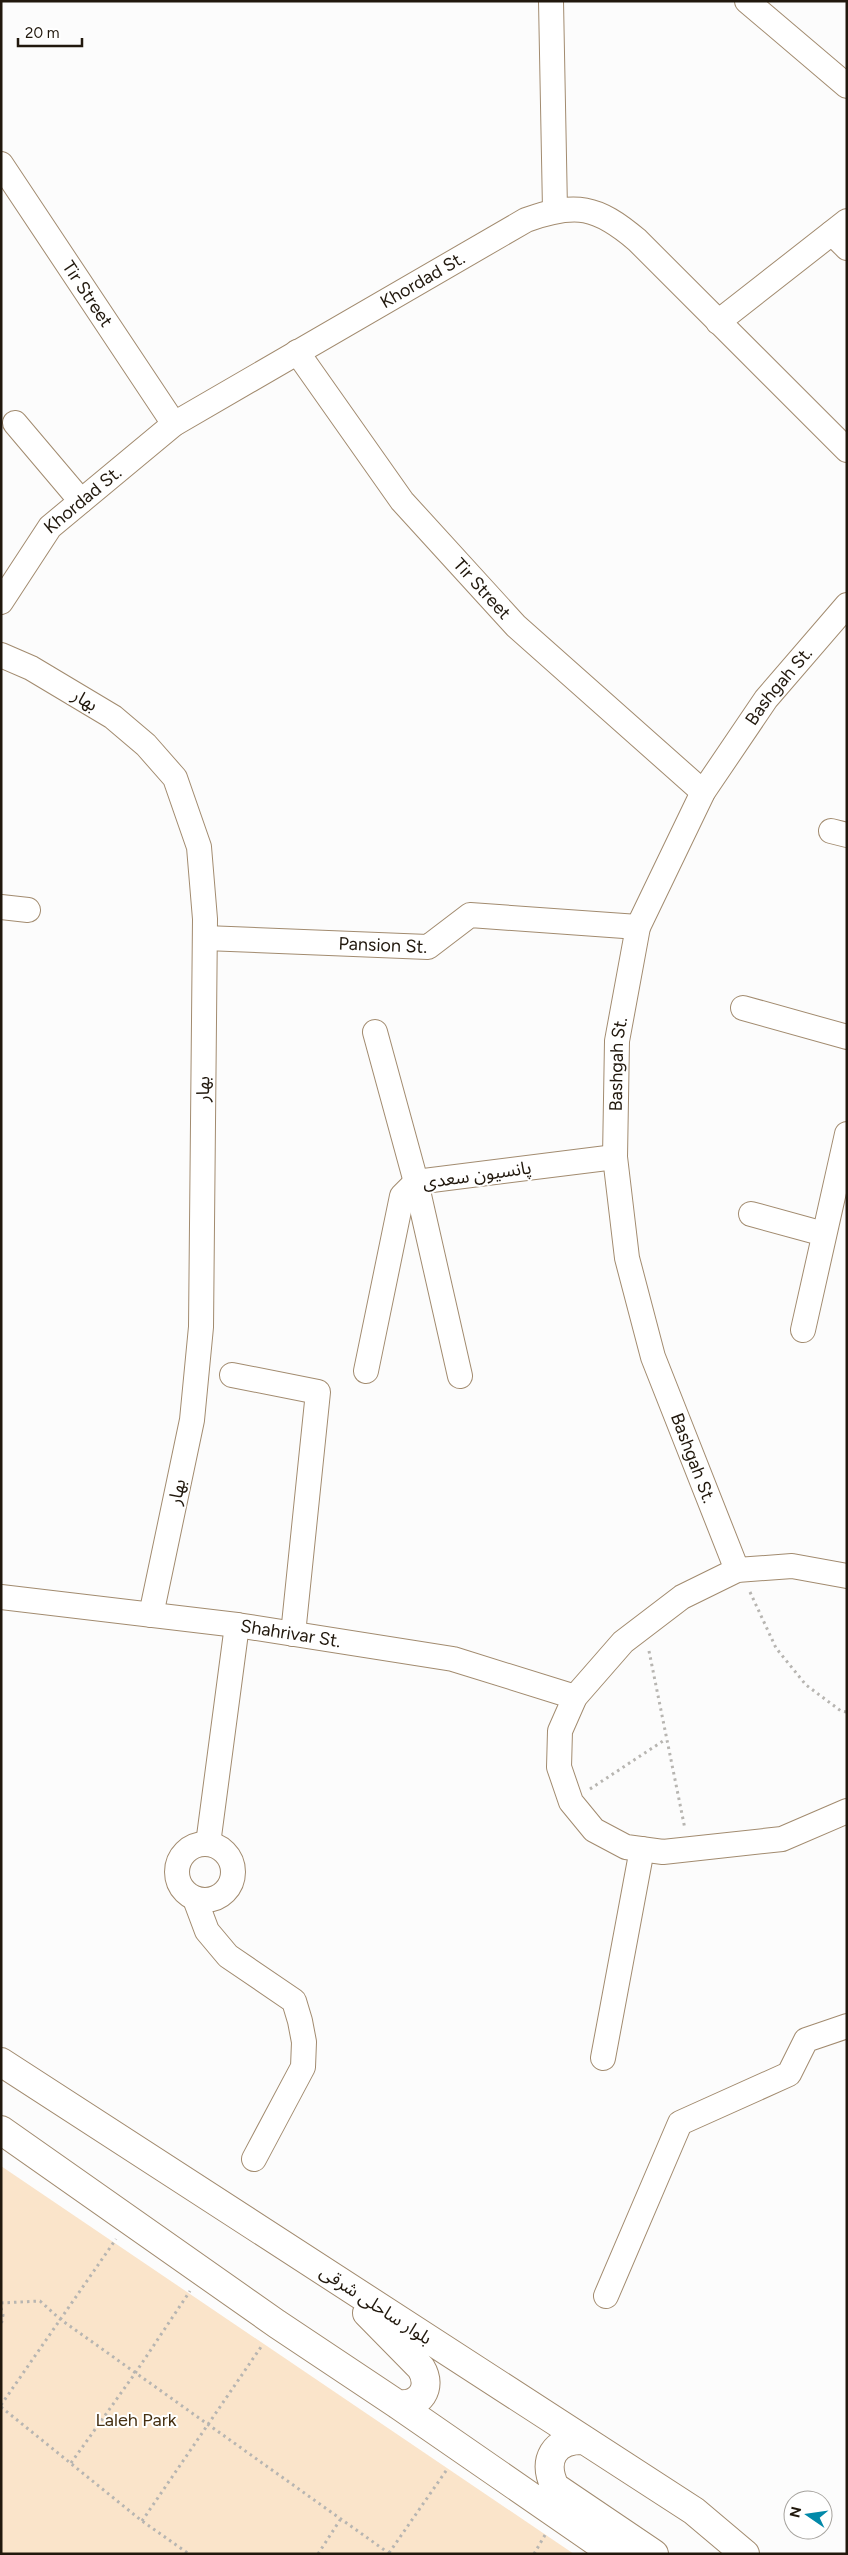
<svg xmlns="http://www.w3.org/2000/svg" width="848" height="2555" font-family="Figtree,'Noto Sans Arabic',sans-serif">
	<style>
		.green { fill: #fae4ca }
		.lines { fill: none; stroke-linecap: round; stroke-linejoin: round }
		.minor-casing { stroke: #a28b6f; stroke-width: 26 }
		.major-casing { stroke: #a28b6f; stroke-width: 30 }
		.path { stroke: #b7b5b1; stroke-width: 3; stroke-dasharray: 2.5 4; stroke-linecap: butt }
		.minor { stroke: #fff; stroke-width: 24 }
		.major { stroke: #fff; stroke-width: 28 }
		.labels { text-anchor: middle; dominant-baseline: central; stroke-width: 4; stroke-linejoin: round; paint-order: stroke }
		.street-label { font-size: 18px; fill: #21180d; stroke: #fff }
		.park-label { font-size: 18px; fill: #463012; stroke: #fff }
	</style>
	<rect width="100%" height="100%" fill="#fcfcfc"/>
	<path class="green" d="M1 2166 574 2554H1Z"/>
	<g class="lines">
		<g class="minor-casing">
			<g id="minor">
				<path d="M551 1 555 210"/>
				<path d="M747 1 847 86"/>
				<path id="s1" d="M1 164 174 424"/>
				<path d="M832 233 847 248"/>
				<path d="M718 322 847 221"/>
				<path id="s2" d="M297 352 402 501 516 626 703 792"/>
				<path d="M15 423 81 501"/>
				<path id="s3" d="M1 602 50 527 174 424 526 220C576 202 597 206 637 240L847 450"/>
				<path d="M1 655 31 668 113 717 146 745 175 778 199 847 205 919 201 1327 192 1420 151 1615"/>
				<path d="M831 831 847 835"/>
				<path d="M1 907 28 910"/>
				<path id="s4" d="M205 938 428 947 470 915 638 927"/>
				<path d="M743 1008 847 1037"/>
				<path d="M375 1032 416 1182 460 1376"/>
				<path d="M751 1214 824 1234"/>
				<path d="M803 1330 847 1134"/>
				<path d="M366 1371 402 1196 416 1182 615 1157"/>
				<path d="M232 1375 318 1392 293 1634"/>
				<path id="s5" d="M737 1570 653 1357 627 1258 615 1157 617 1041 638 927 703 792 766 699 847 605"/>
				<path d="M847 1576 792 1566 737 1570 682 1597 623 1642 575 1697 560 1731 559 1767 571 1802 594 1830 626 1847 663 1852 782 1839 847 1811"/>
				<path id="s6" d="M1 1597 237 1625 453 1659 575 1697"/>
				<circle cx="205" cy="1872" r="28"/>
				<path d="M208 1844 237 1625"/>
				<path d="M195 1899 207 1931 228 1956 294 2001 300 2021 304 2042 303 2067 254 2159"/>
				<path d="M603 2058 642 1849"/>
				<path d="M606 2296 680 2123 789 2074 806 2040 847 2026"/>
			</g>
		</g>
		<g class="major-casing">
			<path id="major" d="M1 2062 694 2511 745 2554
				M1 2130 277 2324 397 2404 614 2554
				M367 2313 421 2368C433 2388 420 2407 397 2404
				M584 2440C554 2439 542 2460 555 2487L654 2554"/>
		</g>
		<path class="path" d="M750 1592 776 1648 806 1685 841 1711 847 1712
			M649 1651 685 1829
			M590 1789 666 1739
			M1 2303 40 2301 60 2319 390 2554
			M1 2308 3 2315 1 2326
			M1 2405 116 2239
			M1 2407 142 2521 189 2554
			M71 2463 136 2372 190 2291
			M142 2521 263 2344
			M389 2553 448 2468
			M318 2554 340 2520
			M534 2554 545 2535"/>
		<use href="#minor" class="minor"/>
		<use href="#major" class="major"/>
	</g>
	<g class="labels">
		<g class="street-label">
			<text stroke="none"><textPath href="#s3" startOffset="538">Khordad St.</textPath></text>
			<text stroke="none"><textPath href="#s1" startOffset="156">Tir Street</textPath></text>
			<text stroke="none"><textPath href="#s3" startOffset="132">Khordad St.</textPath></text>
			<text stroke="none"><textPath href="#s2" startOffset="301">Tir Street</textPath></text>
			<text stroke="none"><textPath href="#s5" startOffset="945">Bashgah St.</textPath></text>
			<text transform="translate(85 700) rotate(31)">بهار</text>
			<text stroke="none"><textPath href="#s4" startOffset="178">Pansion St.</textPath></text>
			<text stroke="none"><textPath href="#s5" startOffset="526">Bashgah St.</textPath></text>
			<text transform="translate(203 1089) rotate(-89)">بهار</text>
			<text transform="translate(477 1175) rotate(-8)">پانسیون سعدی</text>
			<text transform="translate(693 1458) rotate(69)">Bashgah St.</text>
			<text transform="translate(177 1492) rotate(-78)">بهار</text>
			<text stroke="none"><textPath href="#s6" startOffset="292">Shahrivar St.</textPath></text>
			<text transform="translate(376 2305) rotate(33)">بلوار ساحلی شرقی</text>
		</g>
		<g class="park-label">
			<text x="136" y="2420">Laleh Park</text>
		</g>
	</g>
	<rect width="848" height="2555" fill="none" stroke="#21180d" stroke-width="5"/>
	<g transform="translate(808 2515) rotate(283)"><circle r="24" fill="#ffffff" stroke="#a6a39e"/>
	<path d="M0-4L9 19L0 12L-9 19Z" fill="#0289a9"/>
	<text y="-8" font-size="14" font-weight="bold" text-anchor="middle" fill="#21180d">N</text>
	</g>
	<path d="M18 38v8h64v-8" fill="none" stroke="#21180d" stroke-width="2.5"/>
	<text x="25" y="38" font-size="15" fill="#21180d" stroke="#ffffff" stroke-width="4" paint-order="stroke">20 m</text>
</svg>
